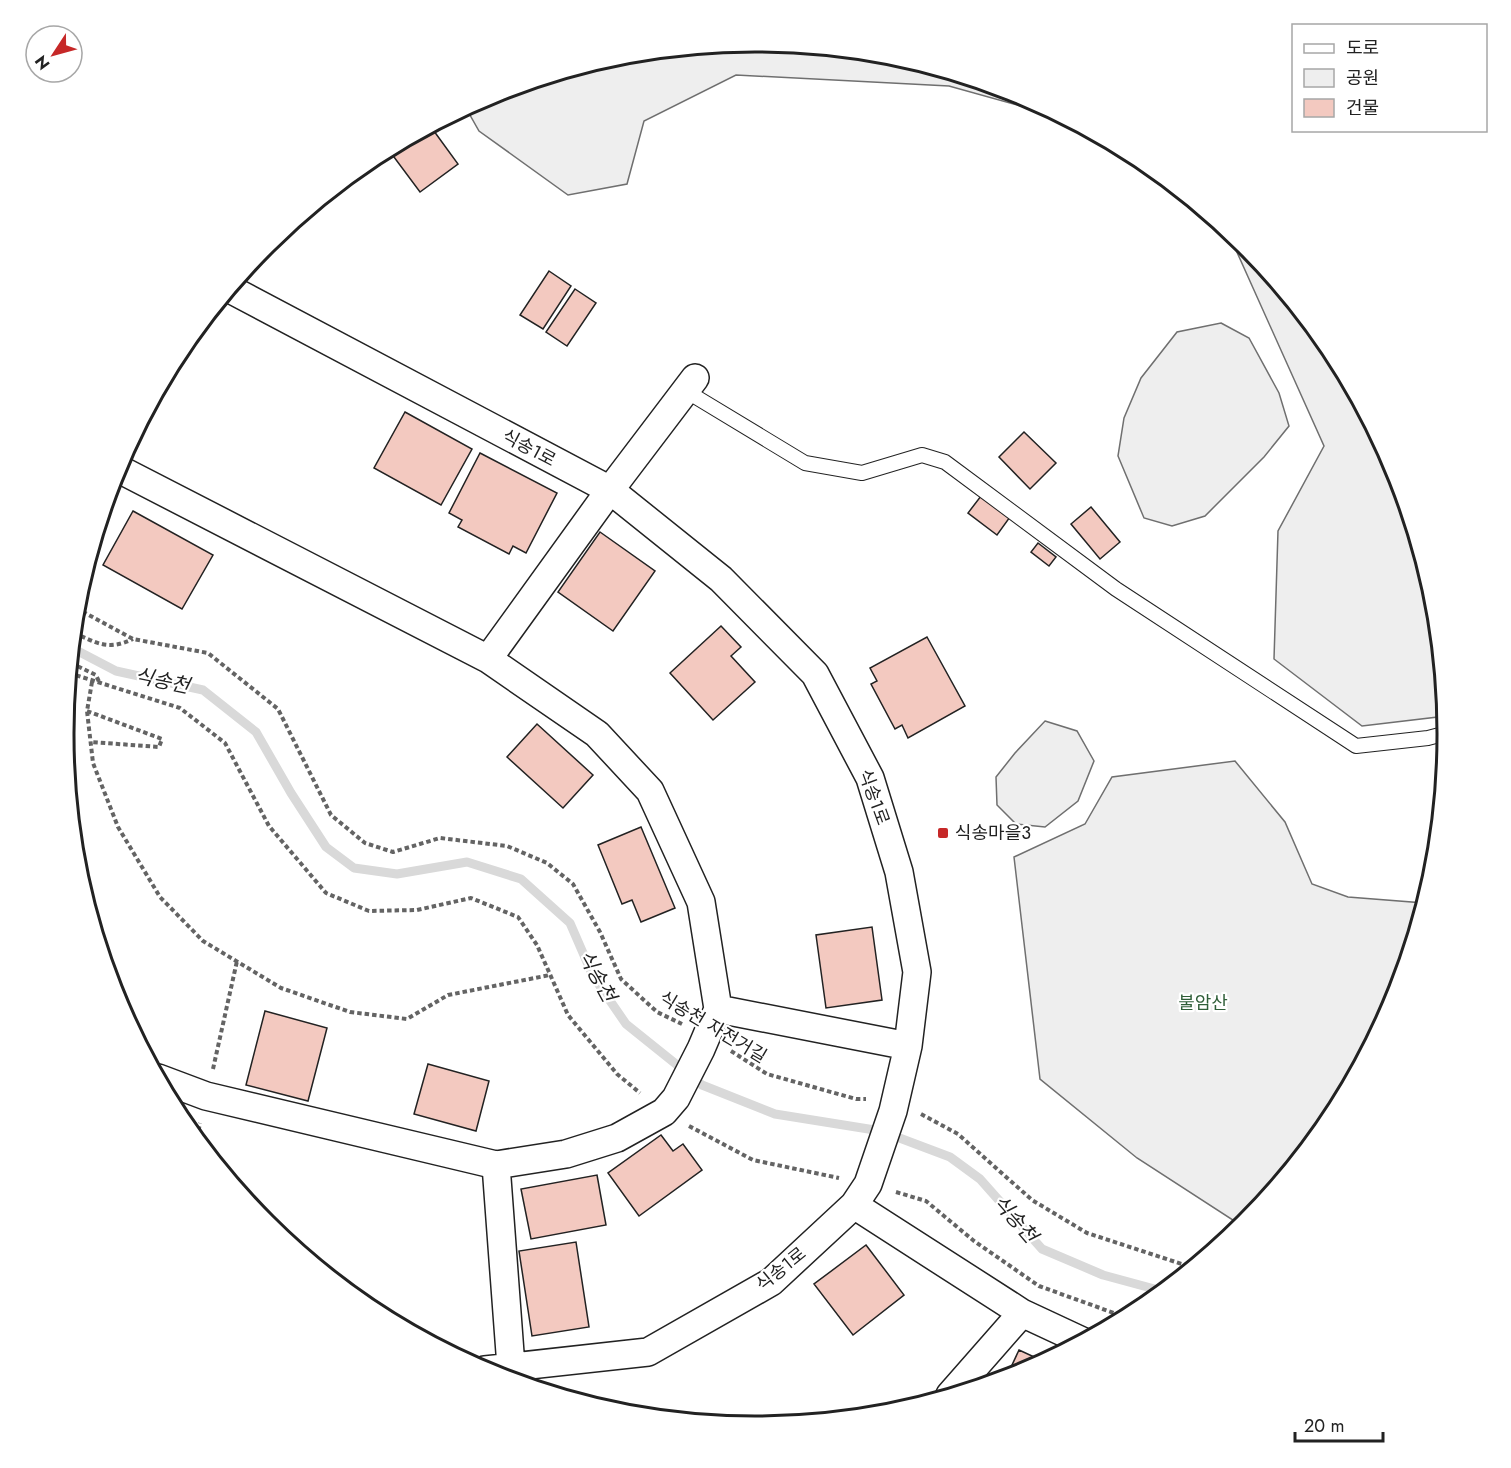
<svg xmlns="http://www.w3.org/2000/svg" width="1511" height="1468" font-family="Jost,'Noto Sans KR',sans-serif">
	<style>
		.green { fill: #eee; stroke: #6f6f6f; stroke-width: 1.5 }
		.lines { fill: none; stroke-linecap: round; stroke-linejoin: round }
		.stream { stroke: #d9d9d9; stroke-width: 9 }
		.building { fill: #f3c9c0; stroke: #222; stroke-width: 1.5 }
		.service-casing { stroke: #222; stroke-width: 16 }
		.minor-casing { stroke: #222; stroke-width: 30 }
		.path { stroke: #646464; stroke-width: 4; stroke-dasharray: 4.5 3; stroke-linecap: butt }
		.service { stroke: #fff; stroke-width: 14 }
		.minor { stroke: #fff; stroke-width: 27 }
		.poi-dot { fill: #c62828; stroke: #fff; stroke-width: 2 }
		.labels { text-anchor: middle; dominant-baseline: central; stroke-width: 4.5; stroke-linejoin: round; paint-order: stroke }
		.street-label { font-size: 18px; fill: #222; stroke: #fff }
		.poi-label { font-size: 18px; fill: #222; stroke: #fff; text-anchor: start }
		.park-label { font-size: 18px; fill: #2f5e38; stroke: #fff }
		.water-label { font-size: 20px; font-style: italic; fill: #222; stroke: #fff }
		.rim { fill: none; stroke: #222; stroke-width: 3 }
	</style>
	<rect width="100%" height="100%" fill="#fff"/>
	<path class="green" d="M756 42 891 55 1021 95 1064 118 949 86 736 75 644 121 627 184 568 195 479 131 466 108 491 95 621 55Z
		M1227 230 1245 245 1331 350 1395 470 1434 599 1446 716 1362 726 1274 659 1278 531 1324 446Z
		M1221 323 1249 338 1279 393 1289 426 1264 457 1205 516 1172 526 1144 518 1118 456 1124 418 1141 378 1177 332Z
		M1045 721 1077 731 1094 761 1078 801 1045 827 1016 824 997 805 996 777 1015 753Z
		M1235 761 1285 822 1312 884 1348 897 1424 903 1395 999 1331 1119 1242 1226 1137 1158 1040 1079 1014 857 1085 824 1112 777Z"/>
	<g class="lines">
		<path class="stream" d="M72 648 116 671 203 690 256 732 291 793 326 847 354 868 397 874 467 862 521 879 570 923 593 976 626 1024 702 1085 775 1114 881 1131 950 1157 980 1179 1042 1249 1103 1275 1162 1291"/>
	</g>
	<path class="building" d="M431 127 458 164 420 192 388 149Z
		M549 271 571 286 543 329 520 315Z
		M575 289 596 303 567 346 546 332Z
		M405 412 472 449 441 505 374 468Z
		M1024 432 1056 463 1030 489 999 457Z
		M480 453 557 493 526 553 513 546 509 554 458 527 462 520 449 513Z
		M981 496 1010 517 997 535 968 513Z
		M1091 507 1120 542 1100 559 1071 524Z
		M133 511 213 555 182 609 103 565Z
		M600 532 655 571 613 631 558 592Z
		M1038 543 1056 557 1049 566 1031 552Z
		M721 626 741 647 731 656 755 682 713 720 670 673Z
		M927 637 965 706 908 738 902 725 895 729 871 684 877 681 870 668Z
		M537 724 593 775 563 808 507 757Z
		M641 827 675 908 641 922 632 900 622 904 598 845Z
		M872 927 882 1000 826 1008 816 935Z
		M265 1011 327 1028 308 1101 246 1085Z
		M428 1064 489 1081 476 1131 414 1114Z
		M661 1135 673 1151 683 1144 702 1170 639 1216 608 1173Z
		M597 1175 606 1225 531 1239 521 1189Z
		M576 1242 589 1327 532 1336 519 1251Z
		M866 1245 904 1295 853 1335 814 1284Z
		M1019 1350 1043 1361 1020 1373 1006 1378Z"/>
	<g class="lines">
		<g class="service-casing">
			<path id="service" d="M686 391 805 463 862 473 922 455 945 462 1116 589 1356 746 1428 738 1447 733"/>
		</g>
		<g class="minor-casing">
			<path id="minor" d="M230 289 610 490 721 579 815 674 870 778 899 872 917 972 908 1046 893 1111 868 1184 854 1205 771 1282 648 1352 485 1370
				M117 468 488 659 597 734 650 791 701 902 718 1009 701 1049 676 1098 664 1112 617 1138 566 1154 496 1165 206 1096 158 1078
				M488 659 610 490 695 378
				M718 1009 908 1046
				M496 1165 512 1380
				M854 1205 1022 1313 950 1395
				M1022 1313 1082 1341"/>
		</g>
		<path class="path" d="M76 608 133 639 208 653 278 709 331 815 365 843 393 852 440 838 507 846 547 863 573 884 600 932 621 979 657 1012 682 1024
			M74 633C98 643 107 651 133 639
			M71 663 96 675 100 684
			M69 673 180 708 225 743 269 826 326 893 369 911 417 910 471 898 518 917 537 945 568 1015 617 1074 640 1093
			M92 682 87 711 93 763 118 827 160 897 203 941 281 988 350 1012 407 1019 448 995 550 975
			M87 711 162 739 159 747 91 742
			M731 1051 767 1074 856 1099H866
			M213 1069 237 961
			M921 1114 958 1134 1032 1200 1087 1233 1191 1267
			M689 1126 753 1160 839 1178
			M197 1138 200 1123
			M896 1192 926 1201 974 1241 1039 1286 1125 1317"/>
		<use href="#service" class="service"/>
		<use href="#minor" class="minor"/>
	</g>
	<rect class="poi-dot" x="937" y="827" width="12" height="12" rx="3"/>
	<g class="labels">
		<g class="street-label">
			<text transform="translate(529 448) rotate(28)">식송1로</text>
			<text transform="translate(874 797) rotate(70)">식송1로</text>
			<text transform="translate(713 1027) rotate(31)">식송천 자전거길</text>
			<text transform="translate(781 1269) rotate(-39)">식송1로</text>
		</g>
		<g class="poi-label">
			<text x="955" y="833">식송마을3</text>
		</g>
		<g class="park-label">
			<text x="1203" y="1003">불암산</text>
		</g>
		<g class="water-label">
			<text transform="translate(162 681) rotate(12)">식송천</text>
			<text transform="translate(597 976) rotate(61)">식송천</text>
			<text transform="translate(1015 1219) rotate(49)">식송천</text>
		</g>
	</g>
	<path d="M0 0H1511V1468H0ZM755 52H756A681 681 0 0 1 1437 733V735A681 681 0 0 1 756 1416H755A681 681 0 0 1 74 735V733A681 681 0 0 1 755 52Z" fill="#fff" fill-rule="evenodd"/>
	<path class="rim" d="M755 52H756A681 681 0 0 1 1437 733V735A681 681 0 0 1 756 1416H755A681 681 0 0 1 74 735V733A681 681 0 0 1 755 52Z"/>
	<rect x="1292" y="24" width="195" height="108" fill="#ffffff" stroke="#a7a7a7" stroke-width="1.5"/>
	<rect x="1304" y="44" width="30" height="9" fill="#ffffff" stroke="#a7a7a7" stroke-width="1.5"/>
	<text x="1346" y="54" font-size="18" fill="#222222">도로</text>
	<rect x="1304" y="69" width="30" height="18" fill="#eeeeee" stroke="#a7a7a7" stroke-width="1.5"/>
	<text x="1346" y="84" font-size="18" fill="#222222">공원</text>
	<rect x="1304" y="99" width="30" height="18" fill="#f3c9c0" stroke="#a7a7a7" stroke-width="1.5"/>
	<text x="1346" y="114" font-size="18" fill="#222222">건물</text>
	<g transform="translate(54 54) rotate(234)"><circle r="28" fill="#ffffff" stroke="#a7a7a7" stroke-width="1.5"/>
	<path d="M0-4.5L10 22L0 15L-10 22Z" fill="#c62828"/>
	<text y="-9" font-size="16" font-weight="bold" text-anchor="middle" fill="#222222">N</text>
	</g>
	<path d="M1295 1432v9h88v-9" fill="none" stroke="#222222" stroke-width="3"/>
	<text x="1304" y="1432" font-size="18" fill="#222222" stroke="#ffffff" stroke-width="4.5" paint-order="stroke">20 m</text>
</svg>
